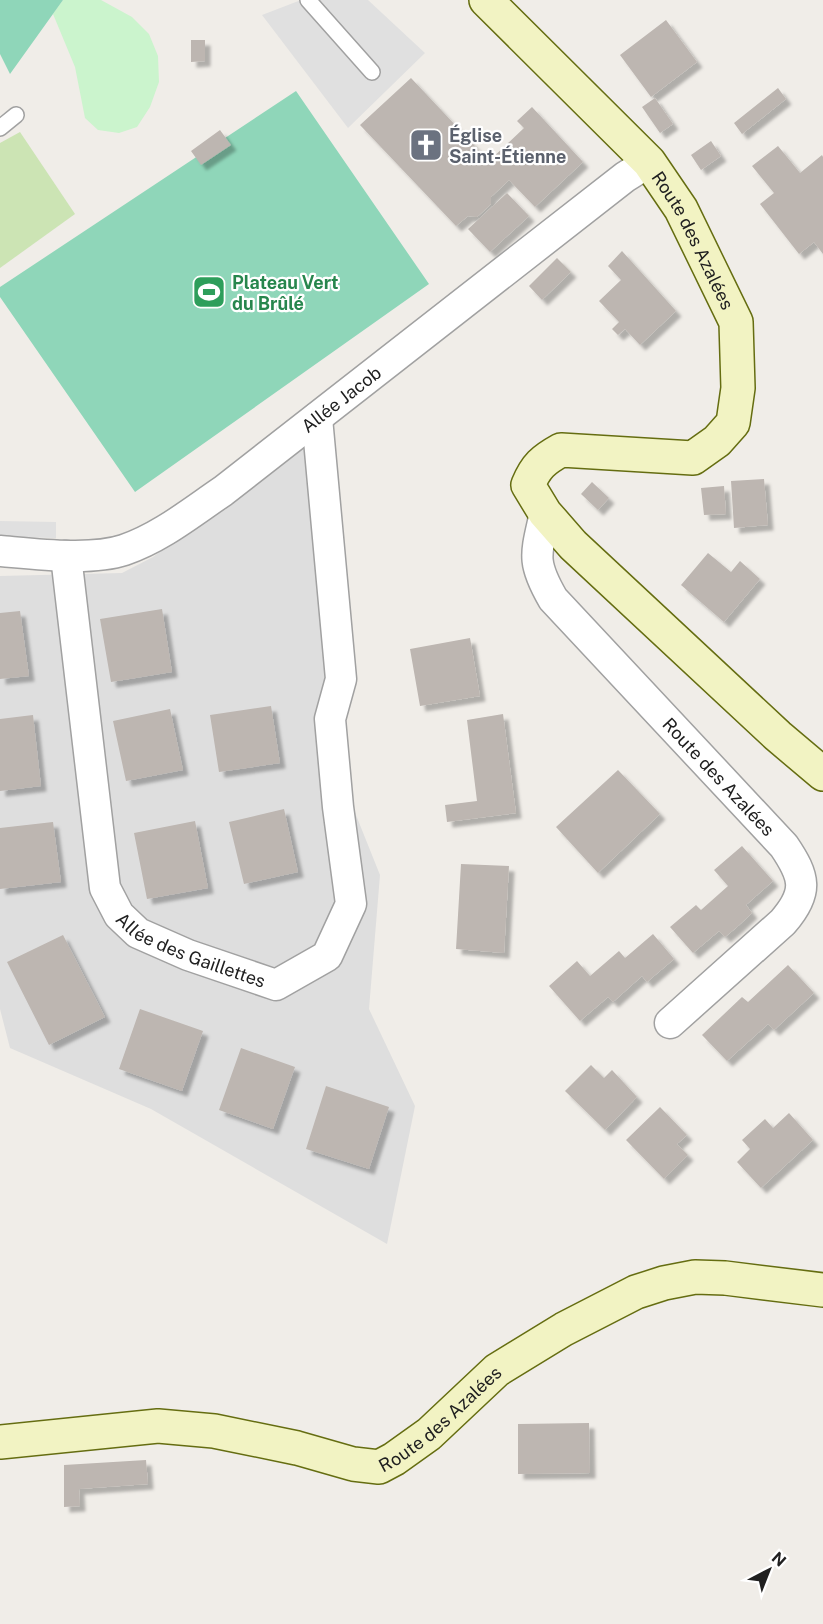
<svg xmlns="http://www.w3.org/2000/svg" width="823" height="1624" font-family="'Public Sans',sans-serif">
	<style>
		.residential { fill: #dedede }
		.grass { fill: #cce4b4 }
		.park { fill: #cbf4cd }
		.pitch { fill: #8fd6b9 }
		.parking { fill: #e0e0e0 }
		.building { fill: #bdb6b1; filter: url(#shadow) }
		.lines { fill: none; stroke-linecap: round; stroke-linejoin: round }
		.service-casing { stroke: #a1a1a1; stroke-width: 18 }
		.minor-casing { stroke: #a1a1a1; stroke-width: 33 }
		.secondary-casing { stroke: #656d11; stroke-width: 36 }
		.service { stroke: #fff; stroke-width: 15 }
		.minor { stroke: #fff; stroke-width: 30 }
		.secondary { stroke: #f2f3c3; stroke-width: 33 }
		.labels { text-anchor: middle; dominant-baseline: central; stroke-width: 4.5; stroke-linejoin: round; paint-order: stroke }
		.worship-label { font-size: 18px; font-weight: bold; fill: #5b616d; stroke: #fff; text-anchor: start }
		.street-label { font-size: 18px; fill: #202020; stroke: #fff }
		.leisure-label { font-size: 18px; font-weight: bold; fill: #27864d; stroke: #fff; text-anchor: start }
	</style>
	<defs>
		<filter id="shadow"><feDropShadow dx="5.5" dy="5.5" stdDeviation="1.5" flood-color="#0004"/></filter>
	</defs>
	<rect width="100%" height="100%" fill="#f0ede8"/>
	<path class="residential" d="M311 438 353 688 330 750 380 875 369 1009 415 1106 387 1244 151 1109 10 1048 0 1009V576L122 573 153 557Z"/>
	<path class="grass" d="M20 132 75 214 0 268V143Z"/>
	<path class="park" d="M63 0H101L132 17 149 34 158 56 159 82 150 107 137 127 119 133 98 130 85 118 75 67 53 14Z"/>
	<path class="pitch" d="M0 0H63L10 74 0 54Z
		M296 91 429 284 135 492 0 297V287Z"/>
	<path class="parking" d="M301 0H368L425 53 348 128 262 15Z
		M0 521 56 522V538L0 537Z"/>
	<path class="building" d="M666 20 697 62 651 97 620 55Z
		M191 40H205V61L191 62Z
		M411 78 489 161 524 128 517 121 532 107 583 162 535 207 509 180 491 197V204L477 217 468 216 456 226 360 125Z
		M778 88 786 99 742 134 734 123Z
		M655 98 673 124 660 133 642 107Z
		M220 130 231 145 201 165 191 151Z
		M711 141 721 156 701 170 691 155Z
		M778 146 800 173 822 155 823 157V254L814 242 799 254 760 204 774 193 752 166Z
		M507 193 529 216 490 252 468 229Z
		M622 251 676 311 640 345 625 329 618 335 612 329 619 322 599 301 621 280 608 266Z
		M557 258 571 272 542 300 529 286Z
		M764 479 768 525 734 528 731 481Z
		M592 482 609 498 598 510 581 494Z
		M724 486 726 514 704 515 701 488Z
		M708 553 731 572 740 561 760 579 724 622 681 585Z
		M162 609 172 672 111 682 100 619Z
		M20 611 29 676 0 679V613Z
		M470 638 480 696 420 706 410 649Z
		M271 706 280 763 219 772 210 715Z
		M170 709 183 770 126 781 113 721Z
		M503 714 516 813 447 822 445 805 477 801 467 720Z
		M33 715 41 786 0 791V719Z
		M618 770 660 814 598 873 556 827Z
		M284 809 298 872 244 884 229 822Z
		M195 821 208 888 147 899 134 833Z
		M53 822 61 882 0 889V828Z
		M742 846 773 881 746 905 752 913 737 927 725 937 719 931 693 953 670 927 696 905 701 910 728 886 714 870Z
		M461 864 509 866 504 953 456 949Z
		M653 934 674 959 647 982 642 976 613 1002 608 997 580 1021 549 986 577 961 590 976 619 951 625 958Z
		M63 935 105 1017 49 1045 7 962Z
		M788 965 814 993 774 1030 768 1024 727 1061 702 1035 742 997 748 1002Z
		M140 1009 203 1031 182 1091 119 1069Z
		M241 1048 295 1067 273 1129 219 1110Z
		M591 1065 604 1078 612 1070 637 1097 605 1130 565 1091Z
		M326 1086 389 1107 369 1169 306 1149Z
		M660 1107 687 1135 677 1144 688 1155 664 1179 626 1140Z
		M789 1113 813 1140 761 1188 737 1162 750 1149 742 1140 765 1119 773 1128Z
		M589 1423 590 1473 518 1474V1424Z
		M146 1460 148 1484 79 1489 80 1506 64 1507V1465Z"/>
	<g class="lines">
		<g class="service-casing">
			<path id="service" d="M308 0 372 72
				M0 128 16 115"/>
		</g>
		<g class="minor-casing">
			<g id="minor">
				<path id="s1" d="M545 513C536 554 531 561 553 599L784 846C805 877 809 892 783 922L670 1023"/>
				<path id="s2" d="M0 551C35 554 91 561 124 550 160 538 192 512 223 491L625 177 649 162"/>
				<path id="s3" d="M66 556 105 888 119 915 138 933 188 955 276 985 327 956 351 904 338 807 330 719 341 679 317 418"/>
			</g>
		</g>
		<g class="secondary-casing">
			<g id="secondary">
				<path id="s4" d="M486 0 649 162 681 209 736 322 738 388 733 423 717 441 693 458 561 450C543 460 536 466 528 485L545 513 573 545 778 736 823 774"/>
				<path id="s5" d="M0 1442 158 1426 214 1431 297 1448 353 1464 379 1467 394 1459 429 1434 497 1370 564 1329 636 1292 664 1283 695 1277 725 1278 823 1290"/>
			</g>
		</g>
		<use href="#service" class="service"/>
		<use href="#minor" class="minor"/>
		<use href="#secondary" class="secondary"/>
	</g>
	<defs>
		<g id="church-square" transform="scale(1.725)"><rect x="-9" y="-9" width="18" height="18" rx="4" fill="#6b7280" stroke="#fff"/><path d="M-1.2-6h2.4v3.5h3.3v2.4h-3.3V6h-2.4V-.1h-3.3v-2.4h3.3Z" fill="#fff"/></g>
		<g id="stadium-square" transform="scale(1.725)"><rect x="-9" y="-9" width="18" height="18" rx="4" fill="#2e9e5b" stroke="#fff"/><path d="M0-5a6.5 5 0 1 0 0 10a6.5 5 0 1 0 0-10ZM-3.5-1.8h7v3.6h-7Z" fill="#fff"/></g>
	</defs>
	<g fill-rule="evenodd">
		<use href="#church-square" x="426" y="145"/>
		<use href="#stadium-square" x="209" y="292"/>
	</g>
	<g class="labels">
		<g class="worship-label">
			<text x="449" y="135">Église<tspan x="449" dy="21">Saint-Étienne</tspan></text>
		</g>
		<g class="street-label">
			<text stroke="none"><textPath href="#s4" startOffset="320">Route des Azalées</textPath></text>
			<text stroke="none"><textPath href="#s2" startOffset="390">Allée Jacob</textPath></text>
			<text stroke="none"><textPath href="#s1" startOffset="333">Route des Azalées</textPath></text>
			<text stroke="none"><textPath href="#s3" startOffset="446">Allée des Gaillettes</textPath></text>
			<text stroke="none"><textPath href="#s5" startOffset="462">Route des Azalées</textPath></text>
		</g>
		<g class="leisure-label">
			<text x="232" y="282">Plateau Vert<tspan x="232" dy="21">du Brûlé</tspan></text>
		</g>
	</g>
	<g transform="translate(769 1570) rotate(42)" stroke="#ffffff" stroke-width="4.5" paint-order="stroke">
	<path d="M0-4.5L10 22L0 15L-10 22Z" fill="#202020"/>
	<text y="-9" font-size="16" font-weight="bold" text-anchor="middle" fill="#202020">N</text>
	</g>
</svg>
